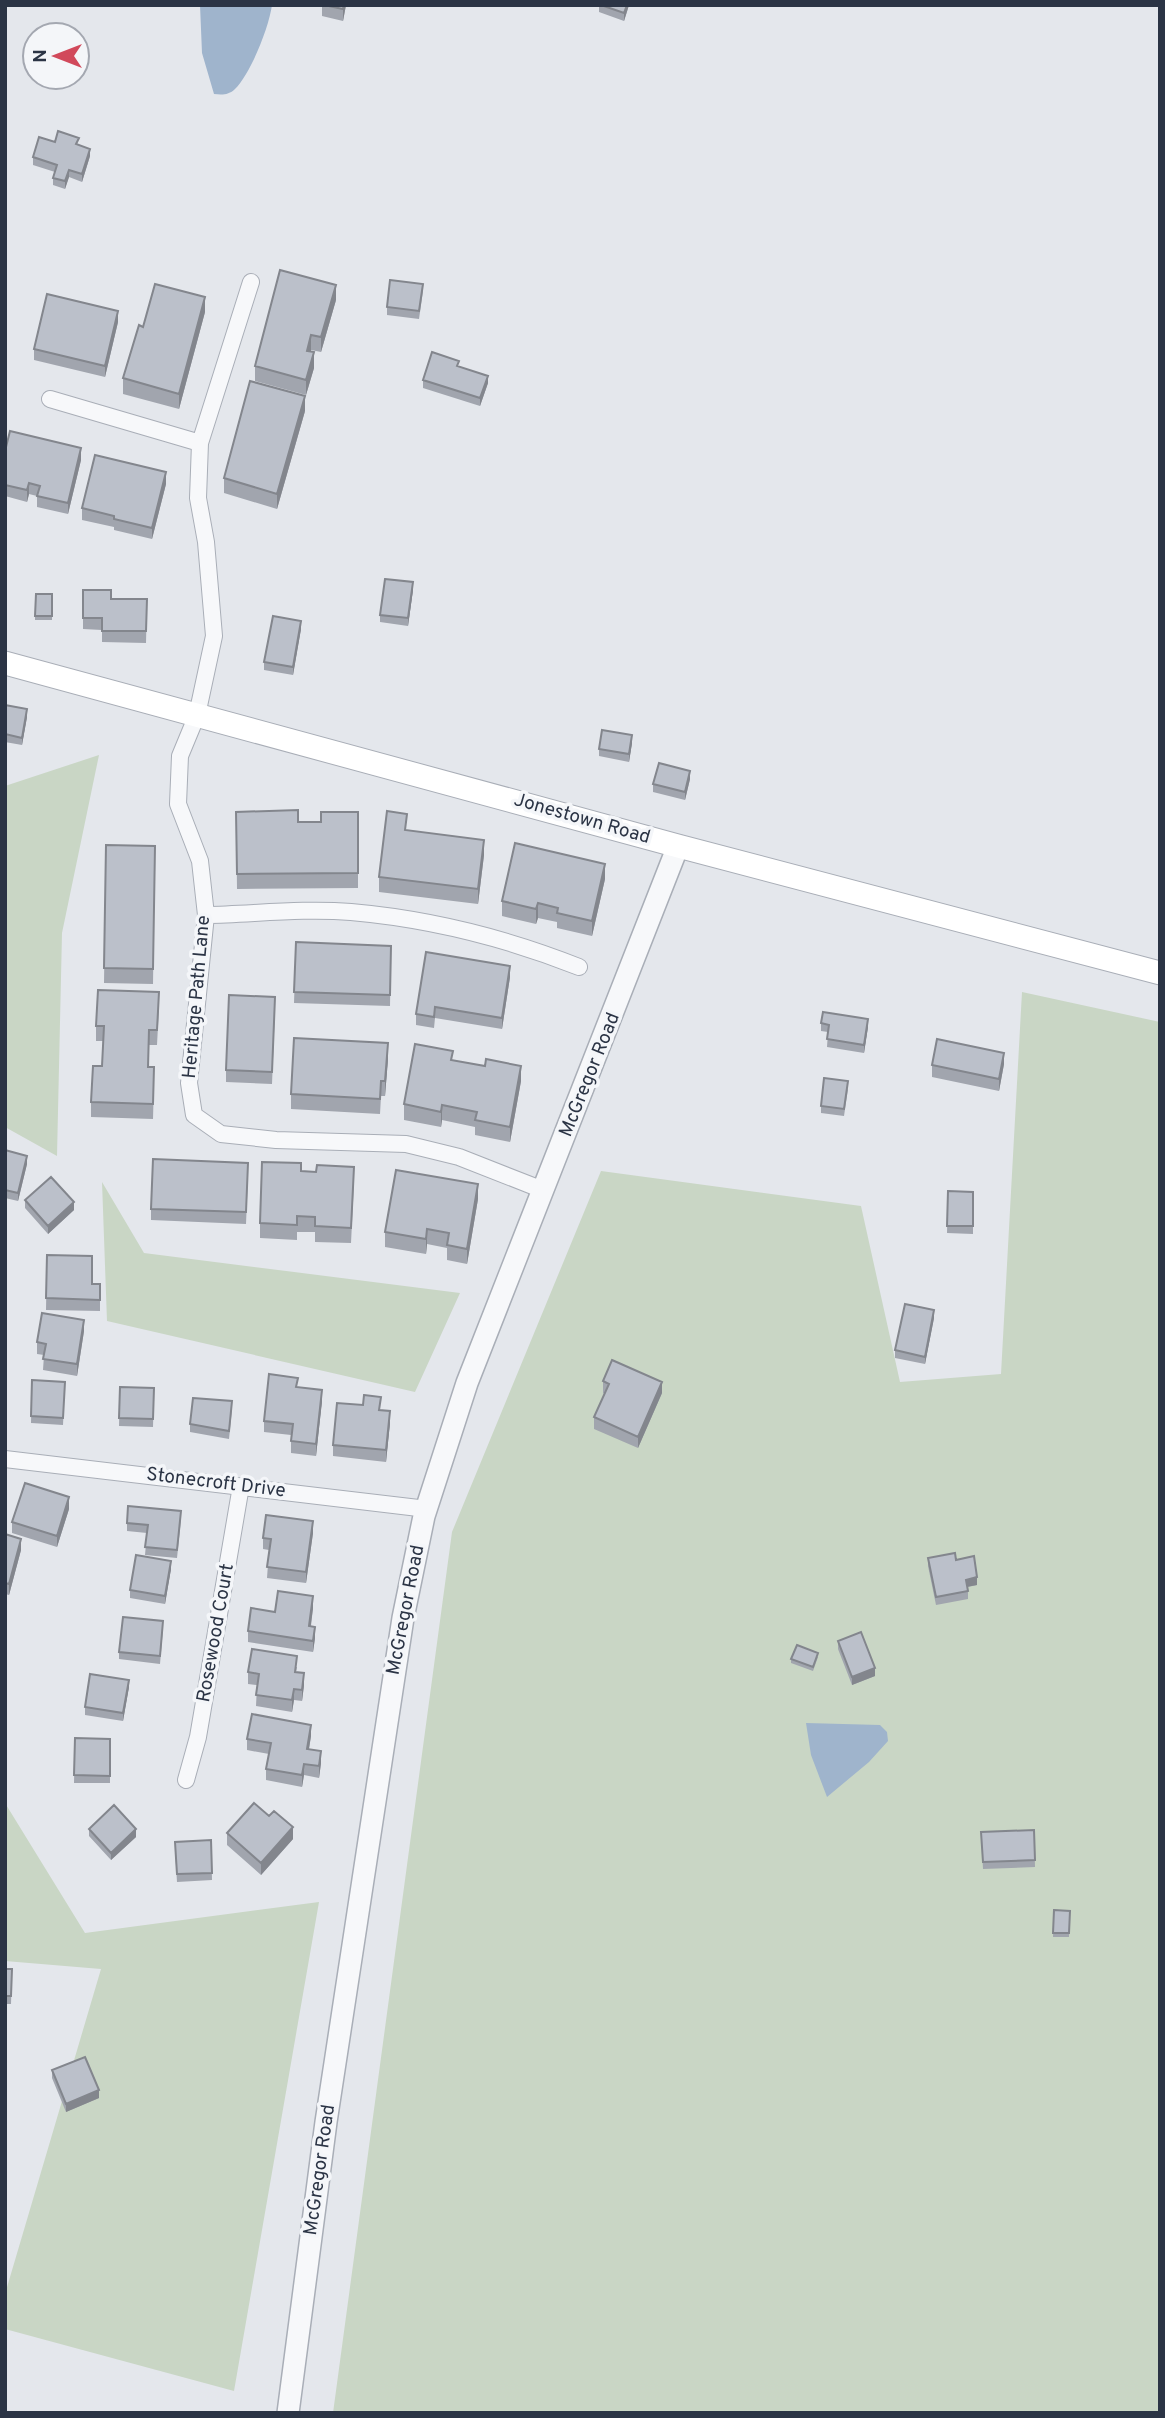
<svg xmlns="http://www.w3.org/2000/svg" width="1165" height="2418" font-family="Overpass,sans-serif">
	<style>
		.green { fill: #c9d6c5 }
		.water { fill: #9fb4cc }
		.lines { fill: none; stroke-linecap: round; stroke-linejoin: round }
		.minor-casing { stroke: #a9aeb7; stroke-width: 18 }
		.tertiary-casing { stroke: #a9aeb7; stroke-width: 24 }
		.secondary-casing { stroke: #a9aeb7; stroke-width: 25 }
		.minor { stroke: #f7f8fa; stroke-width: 16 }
		.tertiary { stroke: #f7f8fa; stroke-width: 21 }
		.secondary { stroke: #fff; stroke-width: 23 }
		.wall { fill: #a1a5ae }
		.shaded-wall { fill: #83868d }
		.building { fill: #bbc0ca; stroke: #83868d; stroke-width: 2 }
		.labels { text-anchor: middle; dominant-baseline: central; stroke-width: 7; stroke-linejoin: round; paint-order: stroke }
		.street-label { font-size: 19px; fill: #2b3445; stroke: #f4f6f9 }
	</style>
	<rect width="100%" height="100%" fill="#e4e7ec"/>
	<path class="green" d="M99 755 62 933 57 1156 5 1127V786Z
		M1022 992 1160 1022V2413H333L452 1532 601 1171 861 1206 900 1382 1001 1374Z
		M102 1182 144 1253 460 1293 415 1392 107 1321Z
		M5 1803 85 1933 319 1902 234 2391 5 2329V2294L101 1969 5 1961Z"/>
	<path class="water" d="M200 5H272C269 27 251 73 235 89 229 95 222 95 214 94L202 53Z
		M806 1723 880 1725 887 1732 888 1741 869 1762 827 1797 811 1755Z"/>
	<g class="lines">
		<g class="minor-casing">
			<path id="minor" d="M251 282 200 443 198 498 206 542 214 636 197 715 180 756 178 804 200 861 206 915 189 1083 194 1115 221 1134 276 1140 406 1144 459 1157 543 1190
				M50 399 200 443
				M206 915C254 914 304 908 351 912 430 919 506 938 579 967
				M5 1459 427 1509
				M186 1780 198 1737 241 1486"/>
		</g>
		<g class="tertiary-casing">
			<path id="tertiary" d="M288 2413 326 2122 403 1618 424 1516 467 1383 678 846"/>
		</g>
		<g class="secondary-casing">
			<path id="secondary" d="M5 663 678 846 1160 973"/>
		</g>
		<use href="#minor" class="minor"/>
		<use href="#tertiary" class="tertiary"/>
		<use href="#secondary" class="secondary"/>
	</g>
	<path class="wall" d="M322 5H346L343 21 322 16Z
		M599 5H629L624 21 599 12Z
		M55 142 79 145 90 156 82 182 69 177 65 189 53 185V178L55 172 33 165V157Z
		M423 291 419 319 387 315V307Z
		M336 300 321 352 311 350 314 368 306 395 255 381V366Z
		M205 312 179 409 123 394V378L143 327Z
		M118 322 105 377 34 360V349Z
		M459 366 488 383 480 406 423 388V380Z
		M305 411 277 509 224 493V478Z
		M5 451 81 460 68 514 37 507V496L29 494 27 502 5 496Z
		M166 484 152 539 114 530V527L82 520V508Z
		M83 590 111 599H147L146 643 102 642V630L83 629Z
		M413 590 408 626 380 622V615Z
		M52 594V620H35V616Z
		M301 629 293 675 264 670V662Z
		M5 705 27 717 22 745 5 742Z
		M632 743 629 762 599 756V749Z
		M690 779 685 800 653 792V784Z
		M236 812 298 822H321L358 812V888L237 889Z
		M106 845 155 846 153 984 104 983Z
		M484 855 478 904 379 892V877Z
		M605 879 592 936 557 928V922L538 918 536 924 502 916V901Z
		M296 942 391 946 390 1006 294 1003Z
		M510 977 502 1029 435 1018 434 1028 416 1025V1014Z
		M159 1007 157 1045H149V1067L154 1082 153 1119 91 1117V1102L102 1066 103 1041H96V1026Z
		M275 1009 272 1084 226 1082V1070Z
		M821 1023 868 1027 864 1053 827 1047 828 1032 821 1031Z
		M388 1059 385 1096H381L380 1114 291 1109V1094Z
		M453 1060 521 1081 510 1142 475 1135V1127L442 1120 441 1127 404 1120V1104Z
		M1004 1064 999 1091 932 1077V1065Z
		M848 1089 844 1116 821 1113V1106Z
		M5 1150 27 1164 18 1201 5 1198Z
		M301 1171 354 1182 351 1243 315 1242V1232H297V1240L260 1238V1223Z
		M248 1175 246 1224 151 1220V1209Z
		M948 1191 973 1192V1234L947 1233Z
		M478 1199 467 1264 447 1260V1248L427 1244 426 1254 385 1247V1232Z
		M25 1200 74 1210 48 1234 25 1208Z
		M47 1255 92 1284H100V1311L46 1310Z
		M934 1318 925 1364 895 1358V1350Z
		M84 1331 77 1376 43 1370 44 1355 37 1354V1342Z
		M32 1380 65 1382 63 1425 31 1423Z
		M603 1381 662 1393 638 1448 594 1429V1417L605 1394 603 1393Z
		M120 1387 154 1388 153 1427 119 1426Z
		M298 1387 322 1401 316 1456 291 1453V1435L264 1432V1421Z
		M363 1405 381 1410 390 1423 386 1462 333 1456V1445Z
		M232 1409 229 1439 190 1432V1424Z
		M69 1509 57 1547 12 1533V1522Z
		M181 1519 177 1558 145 1555 147 1533 127 1531V1523Z
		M313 1533 306 1583 267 1578 269 1550 263 1549V1538Z
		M5 1534 21 1550 9 1595 5 1594Z
		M928 1558 956 1560 977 1585 968 1587V1599L936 1605 928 1566Z
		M171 1569 165 1604 130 1598V1590Z
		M313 1608 311 1626 315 1638 313 1652 248 1642V1631Z
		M163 1629 160 1664 119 1659V1652Z
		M838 1641 875 1676 852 1685 838 1649Z
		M818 1657 813 1671 791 1663V1659Z
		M297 1667 296 1672 304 1685 302 1701 294 1700 292 1712 256 1706 257 1685 248 1684V1672Z
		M129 1687 123 1721 85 1715V1707Z
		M311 1736 309 1749 321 1763 319 1778 304 1775 302 1787 266 1780V1769L269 1754 247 1750V1739Z
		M75 1738 110 1739V1783H74Z
		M89 1829 136 1837 111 1860 89 1836Z
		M1034 1830 1035 1867 983 1869 981 1832Z
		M227 1833 293 1839 261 1875 227 1845Z
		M211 1840 212 1880 177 1882 175 1850Z
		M1054 1910 1070 1911 1069 1937H1053Z
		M5 1969H12L11 2004H5Z
		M52 2070 99 2098 66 2112 52 2078Z"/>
	<path class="shaded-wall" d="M344 5H346L343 21V9Z
		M627 5H629L624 21V13Z
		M90 149V156L82 182V174Z
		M69 170V177L65 189V181Z
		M336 285V300L321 352V337Z
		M205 297V312L179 409V394Z
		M118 311V322L105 377V366Z
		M311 335V350L307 366V351Z
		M314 352V368L306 395V380Z
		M488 376V383L480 406V398Z
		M305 396V411L277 509V494Z
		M81 448V460L68 514V503Z
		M166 472V484L152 539V528Z
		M29 483V494L27 502V490Z
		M413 582V590L408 626V618Z
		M301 621V629L293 675V667Z
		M27 709V717L22 745V738Z
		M632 735V743L629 762V754Z
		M690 771V779L685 800V792Z
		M484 840V855L478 904V889Z
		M605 864V879L592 936V921Z
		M538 903V918L536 924V909Z
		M510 966V977L502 1029V1018Z
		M868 1019V1027L864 1053V1045Z
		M388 1043V1059L385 1096V1081Z
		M1004 1053V1064L999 1091V1079Z
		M521 1066V1081L510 1142V1127Z
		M442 1105V1120L441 1127V1112Z
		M27 1156V1164L18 1201V1193Z
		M478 1184V1199L467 1264V1249Z
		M74 1202V1210L48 1234V1226Z
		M427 1229V1244L426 1254V1239Z
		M934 1310V1318L925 1364V1357Z
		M84 1320V1331L77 1376V1364Z
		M662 1382V1393L638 1448V1437Z
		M322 1390V1401L316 1456V1444Z
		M390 1411V1423L386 1462V1450Z
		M69 1497V1509L57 1547V1536Z
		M313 1521V1533L306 1583V1572Z
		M21 1539V1550L9 1595V1584Z
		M171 1561V1569L165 1604V1596Z
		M977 1577V1585L966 1587V1580Z
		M313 1596V1608L309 1638V1626Z
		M315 1627V1638L313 1652V1641Z
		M875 1668V1676L852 1685V1677Z
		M304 1673V1685L302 1701V1690Z
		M129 1680V1687L123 1721V1713Z
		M294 1689V1700L292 1712V1700Z
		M311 1725V1736L307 1760V1749Z
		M321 1751V1763L319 1778V1766Z
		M304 1764V1775L302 1787V1775Z
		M293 1827V1839L261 1875V1863Z
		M136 1829V1837L111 1860V1853Z
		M99 2090V2098L66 2112V2104Z"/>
	<path class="building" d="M324 5H344L343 9Z
		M601 5H627L624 13Z
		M58 131 79 138 76 144 90 149 82 174 69 170 65 181 53 178 57 165 33 157 39 137 55 142Z
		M280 270 336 285 321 337 311 335 307 351 314 352 306 380 255 366Z
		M390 280 423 284 419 311 387 307Z
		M155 284 205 297 179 394 123 378 139 325 143 327Z
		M47 294 118 311 105 366 34 349Z
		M432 352 459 361 457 366 488 376 480 398 423 380Z
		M250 381 305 396 277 494 224 478Z
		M10 431 81 448 68 503 37 496 40 486 29 483 27 490 5 485V451Z
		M95 455 166 472 152 528 114 519V516L82 508Z
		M385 579 413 582 408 618 380 615Z
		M83 590H111V599H147L146 631H102V618H83Z
		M36 594H52V616H35Z
		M273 616 301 621 293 667 264 662Z
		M5 705 27 709 22 738 5 734Z
		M602 730 632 735 629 754 599 749Z
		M659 763 690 771 685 792 653 784Z
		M298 810V822H321V812H358V873L237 874 236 812Z
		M387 811 407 814 405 830 484 840 478 889 379 877Z
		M515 843 605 864 592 921 557 913 558 908 538 903 536 909 502 901Z
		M106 845 155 846 153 969 104 968Z
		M296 942 391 946 390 995 294 992Z
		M426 952 510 966 502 1018 435 1007 434 1017 416 1014Z
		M98 990 159 992 157 1030H149L148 1067H154L153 1104 91 1102 93 1066H102L104 1026H96Z
		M229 995 275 997 272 1072 226 1070Z
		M823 1012 868 1019 864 1045 827 1039 829 1025 821 1023Z
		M294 1038 388 1043 385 1081H381L380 1099 291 1094Z
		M937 1039 1004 1053 999 1079 932 1065Z
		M415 1044 453 1051 451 1060 485 1066 486 1059 521 1066 510 1127 475 1120 477 1112 442 1105 441 1112 404 1104Z
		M824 1078 848 1081 844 1109 821 1106Z
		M5 1150 27 1156 18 1193 5 1190Z
		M153 1159 248 1163 246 1212 151 1209Z
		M262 1162 301 1163V1171L316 1172 317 1165 354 1167 351 1228 315 1226V1217L297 1216V1225L260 1223Z
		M396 1170 478 1184 467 1249 447 1245 449 1233 427 1229 426 1239 385 1232Z
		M51 1177 74 1202 48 1226 25 1200Z
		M948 1191 973 1192V1226H947Z
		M47 1255 92 1256V1284H100V1300L46 1298Z
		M905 1304 934 1310 925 1357 895 1350Z
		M42 1313 84 1320 77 1364 43 1359 46 1344 37 1342Z
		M612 1360 662 1382 638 1437 594 1417 609 1384 603 1381Z
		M269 1374 298 1378 296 1387 322 1390 316 1444 291 1441 293 1424 264 1421Z
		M32 1380 65 1382 63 1418 31 1416Z
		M120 1387 154 1388 153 1419 119 1418Z
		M364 1395 381 1397 379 1410 390 1411 386 1450 333 1445 337 1403 363 1405Z
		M193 1398 232 1401 229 1431 190 1424Z
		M25 1483 69 1497 57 1536 12 1522Z
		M128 1506 181 1511 177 1550 145 1547 148 1525 127 1523Z
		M266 1515 313 1521 306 1572 267 1567 271 1539 263 1538Z
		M5 1534 21 1539 9 1584 5 1583Z
		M955 1553 956 1560 974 1556 977 1577 966 1580 968 1591 936 1597 928 1558Z
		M136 1555 171 1561 165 1596 130 1590Z
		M278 1591 313 1596 309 1626 315 1627 313 1641 248 1631 251 1608 275 1612Z
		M123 1617 163 1621 160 1656 119 1652Z
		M861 1632 875 1668 852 1677 838 1641Z
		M797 1645 818 1653 813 1667 791 1659Z
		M252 1649 297 1656 295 1672 304 1673 302 1690 294 1689 292 1700 256 1695 259 1674 248 1672Z
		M90 1674 129 1680 123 1713 85 1707Z
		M252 1714 311 1725 307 1749 321 1751 319 1766 304 1764 302 1775 266 1769 271 1743 247 1739Z
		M75 1738 110 1739V1776L74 1775Z
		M254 1803 269 1816 274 1811 293 1827 261 1863 227 1833Z
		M114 1805 136 1829 111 1853 89 1829Z
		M1034 1830 1035 1860 983 1862 981 1832Z
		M211 1840 212 1873 177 1874 175 1842Z
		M1054 1910 1070 1911 1069 1933H1053Z
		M5 1969H12L11 1996H5Z
		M85 2057 99 2090 66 2104 52 2070Z"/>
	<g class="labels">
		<g class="street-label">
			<text transform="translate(582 819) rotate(16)">Jonestown Road</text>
			<text transform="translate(197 997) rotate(-85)">Heritage Path Lane</text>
			<text transform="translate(590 1075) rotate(-68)">McGregor Road</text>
			<text transform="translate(216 1483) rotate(7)">Stonecroft Drive</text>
			<text transform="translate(406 1610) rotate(-79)">McGregor Road</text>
			<text transform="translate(216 1633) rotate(-80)">Rosewood Court</text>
			<text transform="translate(320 2170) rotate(-82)">McGregor Road</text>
		</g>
	</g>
	<rect width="1165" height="2418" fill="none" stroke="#2b3445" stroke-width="14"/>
	<g transform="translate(56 56) rotate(270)"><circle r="33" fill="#f4f6f9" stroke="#a4a8b1" stroke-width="2"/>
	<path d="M0-5L12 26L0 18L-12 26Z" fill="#d1495b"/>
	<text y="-10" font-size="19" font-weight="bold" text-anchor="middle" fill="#2b3445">N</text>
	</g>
</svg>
